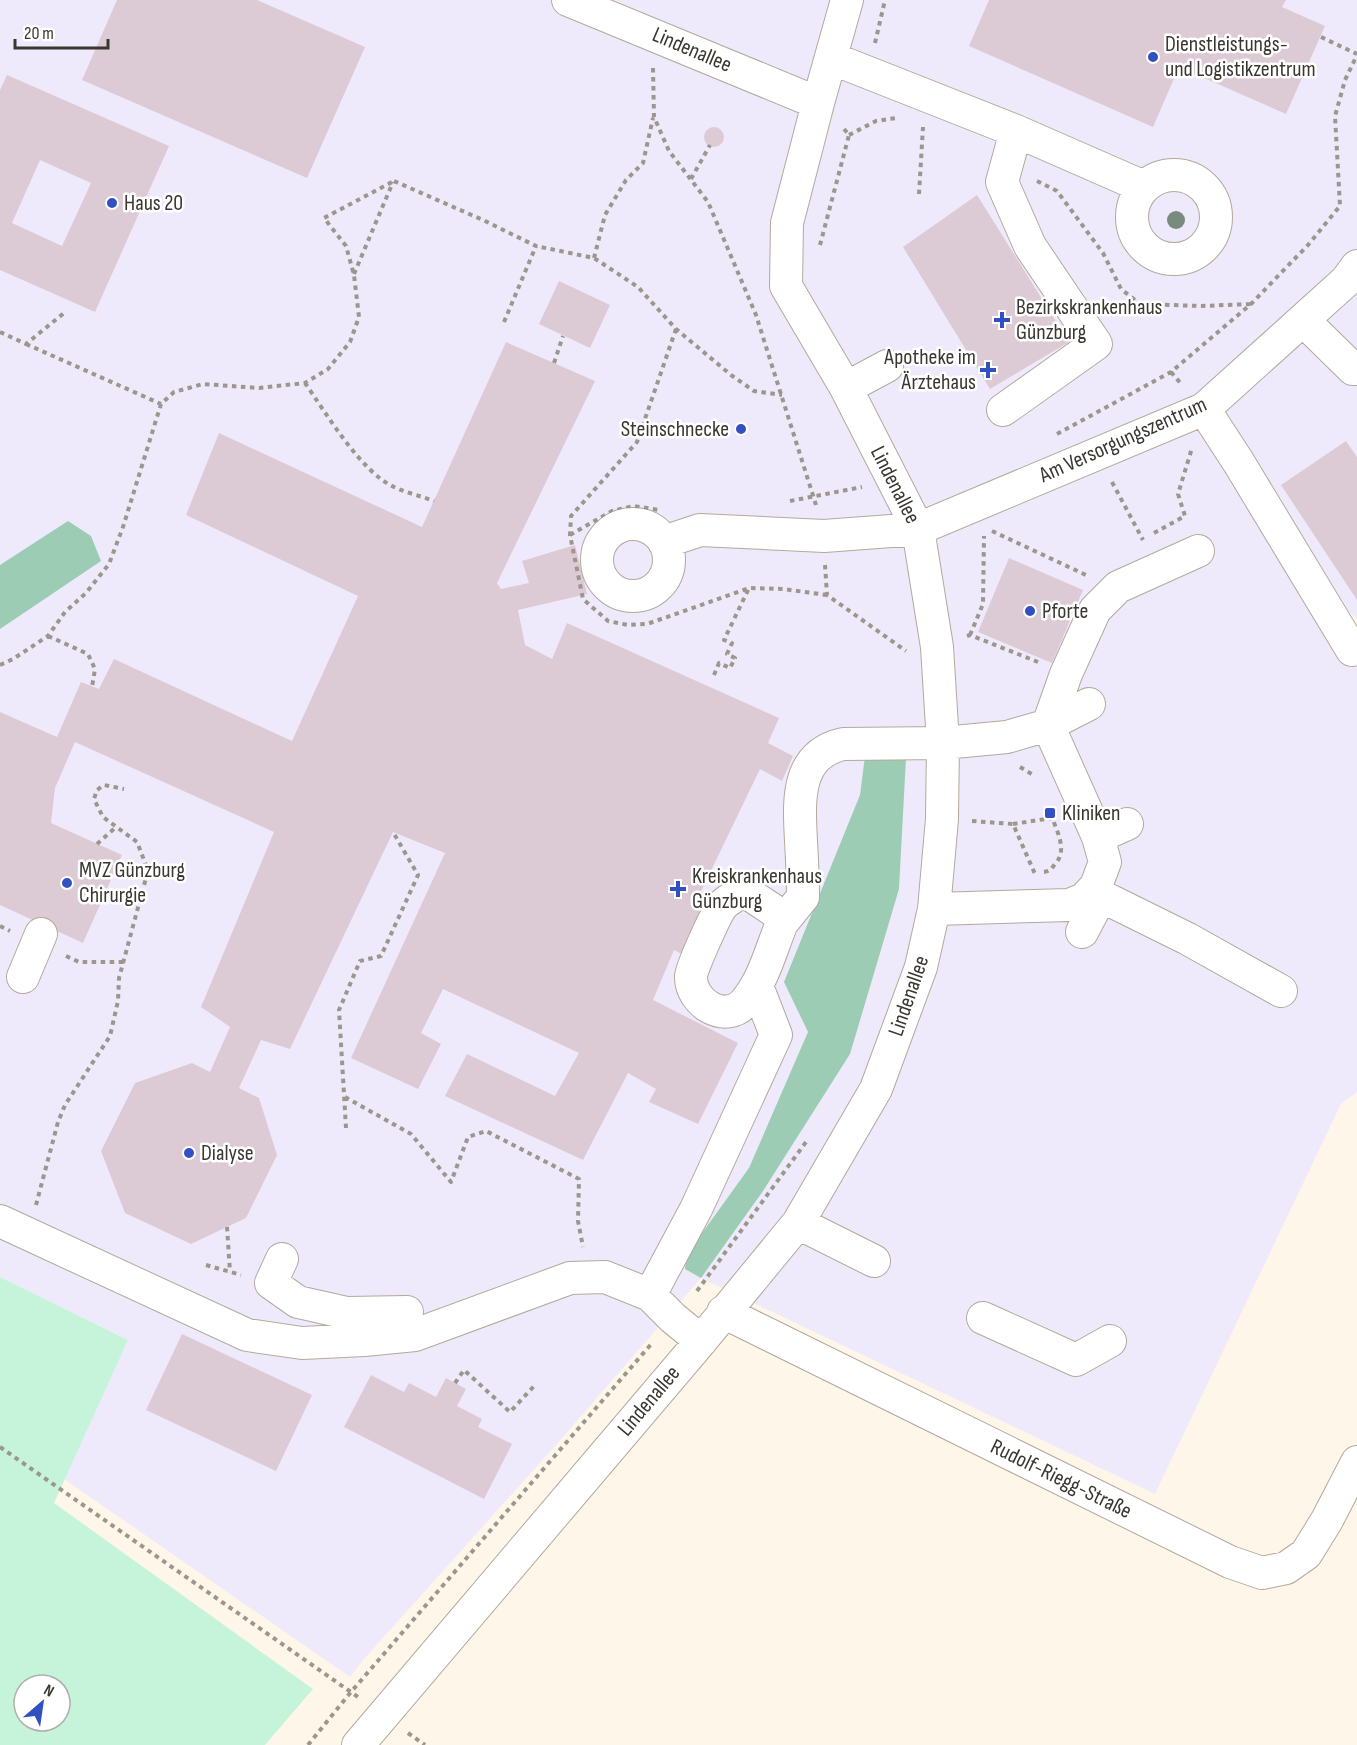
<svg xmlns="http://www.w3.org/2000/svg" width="1357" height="1745" font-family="'Sofia Sans Condensed',sans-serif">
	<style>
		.medical { fill: #eeeafc }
		.green { fill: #c5f4db; fill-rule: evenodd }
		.forest { fill: #9cccb3 }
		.building { fill: #dccbd4; fill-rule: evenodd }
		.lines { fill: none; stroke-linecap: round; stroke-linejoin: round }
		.minor-casing { stroke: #b4a99b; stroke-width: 34 }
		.path { stroke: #9c968d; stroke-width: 4; stroke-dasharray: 4.5 4.5; stroke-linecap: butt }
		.minor { stroke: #fff; stroke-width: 32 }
		.tree { fill: #788b7c }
		.poi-dot { fill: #3250c1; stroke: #fff; stroke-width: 2 }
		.labels { text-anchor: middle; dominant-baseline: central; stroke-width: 5; stroke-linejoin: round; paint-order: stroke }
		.poi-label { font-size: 22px; fill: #3a3630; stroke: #fff; text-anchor: start }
		.street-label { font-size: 22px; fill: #3a3630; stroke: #fff }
	</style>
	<rect width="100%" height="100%" fill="#fff6ea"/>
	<path class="medical" d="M0 0H1357V618L1279 562 1357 665V1092L1341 1104 1155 1494 701 1278 556 1445 364 1659 350 1677 64 1479 128 1340 0 1277Z"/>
	<path class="green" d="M0 1277 128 1340 54 1503 313 1689 265 1745H0ZM24 1685H60V1721H24Z"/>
	<path class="forest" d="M68 521 91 536 101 561 0 629V565Z
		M865 756 906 758 899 889 850 1054 763 1191 701 1278 685 1269 687 1254 749 1168 808 1032 784 982 860 795Z"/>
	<path class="building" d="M117 0H257L365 47 307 178 82 80Z
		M989 0H1286L1282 7 1325 26 1286 114 1179 67 1153 127 969 46Z
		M7 75 169 146 95 312 0 270V90ZM40 160 91 183 62 246 12 223Z
		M704 137a10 10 0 1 1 20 0a10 10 0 1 1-20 0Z
		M977 195 1069 342 990 389 903 247Z
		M559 281 610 305 590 348 539 324Z
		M506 342 595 381 497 583 501 589 529 583 522 561 575 545 587 594 518 610 525 645 552 659 567 623 779 718 768 743 793 756 782 781 760 769 693 908 730 924 710 968 674 950 653 1000 738 1043 698 1124 649 1102 656 1089 628 1073 583 1160 445 1096 467 1054 555 1096 579 1053 443 989 421 1033 441 1044 418 1089 351 1058 445 853 393 832 290 1049 261 1040 239 1088 259 1098 277 1155 246 1218 191 1244 125 1213 101 1151 135 1083 192 1063 210 1072 230 1027 201 1007 274 832 75 742 55 788 51 823 122 855 83 943 0 905V712L57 737 81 682 99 689 114 659 292 741 358 596 186 515 219 433 422 527Z
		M1346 441 1357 457V600L1281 485Z
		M1009 558 1083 590 1052 663 978 632Z
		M182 1334 312 1395 276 1471 146 1410Z
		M371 1375 404 1392 409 1383 436 1397 446 1378 466 1389 457 1406 482 1419 478 1427 512 1444 484 1499 344 1427Z"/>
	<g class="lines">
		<g class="minor-casing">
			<path id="minor" d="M568 0 818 103
				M831 58 1016 131 1144 187
				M1132 217a42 42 0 1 1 84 0a42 42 0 1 1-84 0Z
				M1303 320 1353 369H1357
				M846 388 887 366
				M1204 409 1239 463 1352 650
				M1003 410 1096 344 1030 246 1002 182 1016 131
				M597 560a36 36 0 1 1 72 0a36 36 0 1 1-72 0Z
				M664 542 700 530 824 536 918 529 1204 409 1346 281 1357 266
				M1048 725 1066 674 1095 610 1118 587 1198 551
				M1048 725 1089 704
				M1098 837 1127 824
				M737 894H749L776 912 782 923C771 949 764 980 745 1002 726 1025 690 1003 691 976 691 969 717 911 723 905 726 901 733 898 737 894Z
				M782 923 803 897C803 878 802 859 801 841 799 802 795 755 843 744L943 743 1007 737 1048 725 1098 837 1105 862 1096 886 1084 899 1069 905 934 909
				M1082 932 1101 896 1188 939 1281 991
				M23 977 41 934
				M0 1221 247 1335 302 1343 364 1340 415 1335 570 1278 605 1277 650 1295 673 1318 701 1341
				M798 1223 874 1261
				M282 1259 271 1283 298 1302 347 1313 407 1312
				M650 1295 696 1209 776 1035 757 986
				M723 1312 1230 1562 1262 1573 1286 1568 1306 1554 1327 1520 1357 1462
				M983 1318 1076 1360 1110 1341
				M358 1745 701 1341 798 1223 876 1089 921 967 934 909 942 819 943 743 937 647 918 529 846 388 786 286 787 223 818 103 847 0"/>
		</g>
		<path class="path" d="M1321 37 1357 54
			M875 43 885 0
			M653 68 654 117 669 151 708 202 756 315 816 505
			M849 135 876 121 896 118
			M691 179 710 145
			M394 181 483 220 536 246 594 258 638 287 676 329 731 375 754 391 782 395
			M1037 181 1057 191 1103 253 1121 289 1140 304 1201 306 1251 304
			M919 194 923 127
			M820 245 849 135 844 129
			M594 258 605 215 626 180 643 163 653 118
			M354 274 393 182
			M504 322 536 246
			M676 329 637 442 571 516 570 535 583 599 608 621 628 625 647 624 749 588 783 589 827 595
			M0 332 26 344 64 313
			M26 344 161 404
			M554 363 563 336
			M1171 372 1182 385
			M305 383C326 413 361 472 394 487 407 493 421 496 434 501
			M1057 434 1171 372 1251 304 1308 245 1340 206 1335 116 1345 80 1357 55
			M1112 482 1143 540
			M790 501 862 487
			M992 531 1086 575
			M1154 533 1185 516 1178 494 1192 448
			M570 535 612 511 634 506 659 510
			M825 565 827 595 906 651
			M970 635 983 604 984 536
			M48 636 88 654 95 669 92 687
			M967 636 970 635 1038 662
			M0 665 13 659 48 636 65 612 86 593 109 564 123 527 161 404 174 392 203 384 259 388 305 383 328 369 350 342 359 317 354 275 346 246 324 218 394 181
			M714 675 719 663 730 668 735 658 727 654 732 643 724 640 749 588
			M1020 767 1035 776
			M972 821 1013 824 1035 874H1036
			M1013 824 1052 818
			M97 844 115 828
			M1044 872C1050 871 1051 869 1055 864 1068 851 1057 831 1051 815
			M0 926 10 931
			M66 956 79 962H124
			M345 1097 411 1134 451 1182 468 1137 486 1131 579 1179 578 1221 583 1247
			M346 1128 339 1010 360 961 381 956 418 875 393 832
			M36 1205 58 1122 65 1105 110 1036 118 1001 119 978 146 878V865L137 842 103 817 94 799 97 790 104 785 124 789
			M227 1227 230 1272
			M206 1265 241 1275
			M697 1291 806 1142
			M455 1383 464 1370 510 1412 535 1385
			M0 1447 358 1697
			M408 1733 425 1745
			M308 1745 351 1692 653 1342"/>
		<use href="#minor" class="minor"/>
	</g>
	<circle class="tree" cx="1176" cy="220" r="9"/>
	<g class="poi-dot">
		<circle cx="1153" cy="57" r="6"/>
		<circle cx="112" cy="203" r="6"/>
		<path d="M999 311h6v6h6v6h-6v6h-6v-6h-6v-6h6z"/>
		<path d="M985 361h6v6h6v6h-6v6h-6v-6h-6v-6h6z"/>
		<circle cx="741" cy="429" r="6"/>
		<circle cx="1030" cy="611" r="6"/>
		<rect x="1044" y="807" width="12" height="12" rx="3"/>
		<circle cx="67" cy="883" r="6"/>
		<path d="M675 880h6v6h6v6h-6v6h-6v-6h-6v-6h6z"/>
		<circle cx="189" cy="1153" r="6"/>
	</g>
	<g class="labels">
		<g class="poi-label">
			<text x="1165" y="44">Dienstleistungs-<tspan x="1165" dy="25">und Logistikzentrum</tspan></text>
			<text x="124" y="203">Haus 20</text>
			<text x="1016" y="307">Bezirkskrankenhaus<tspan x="1016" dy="25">Günzburg</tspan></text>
			<text x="976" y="357" text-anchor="end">Apotheke im<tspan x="976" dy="25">Ärztehaus</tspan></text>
			<text x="729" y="429" text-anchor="end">Steinschnecke</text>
			<text x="1042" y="611">Pforte</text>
			<text x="1062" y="813">Kliniken</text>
			<text x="79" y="870">MVZ Günzburg<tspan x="79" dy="25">Chirurgie</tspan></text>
			<text x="692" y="876">Kreiskrankenhaus<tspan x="692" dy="25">Günzburg</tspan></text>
			<text x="201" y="1153">Dialyse</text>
		</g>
		<g class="street-label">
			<text transform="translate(692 50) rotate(23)">Lindenallee</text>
			<text transform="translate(1123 440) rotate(-24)">Am Versorgungszentrum</text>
			<text transform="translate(895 485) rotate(63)">Lindenallee</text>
			<text transform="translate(909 996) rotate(-71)">Lindenallee</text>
			<text transform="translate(649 1401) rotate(-50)">Lindenallee</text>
			<text transform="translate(1061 1479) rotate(26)">Rudolf-Riegg-Straße</text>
		</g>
	</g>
	<g transform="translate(42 1703) rotate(29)"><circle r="28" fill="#ffffff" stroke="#b0afac" stroke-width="1.5"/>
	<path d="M0-4.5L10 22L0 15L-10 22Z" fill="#3250c1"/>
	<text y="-9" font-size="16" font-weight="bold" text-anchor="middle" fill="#3a3630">N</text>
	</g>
	<path d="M15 39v9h93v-9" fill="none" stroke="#3a3630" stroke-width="3"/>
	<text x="24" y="39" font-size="18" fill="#3a3630" stroke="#ffffff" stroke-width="4.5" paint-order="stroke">20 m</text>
</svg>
